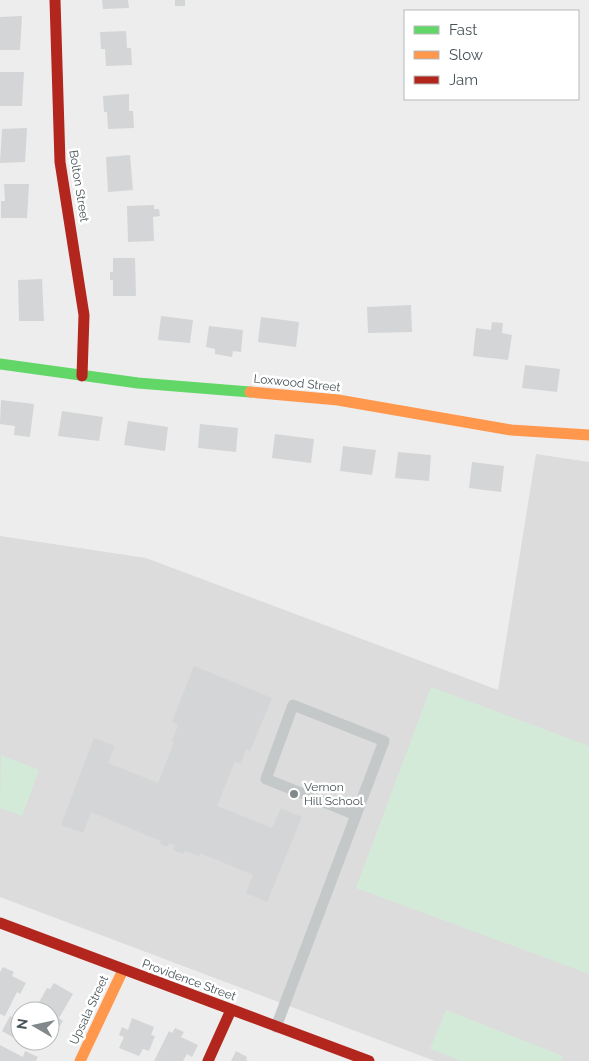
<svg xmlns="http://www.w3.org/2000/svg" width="589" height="1061" font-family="Raleway,sans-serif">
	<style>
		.education { fill: #dcdcdc }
		.green { fill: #d4ead8 }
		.building { fill: #d4d5d6 }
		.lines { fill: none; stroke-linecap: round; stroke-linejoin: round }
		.lane { stroke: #c5c8c8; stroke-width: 11 }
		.fast { stroke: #63d668; stroke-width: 11 }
		.slow { stroke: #ff974d; stroke-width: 11 }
		.jam { stroke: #b3261e; stroke-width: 11 }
		.poi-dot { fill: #81898c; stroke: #fff; stroke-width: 2 }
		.labels { text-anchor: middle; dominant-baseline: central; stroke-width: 5; stroke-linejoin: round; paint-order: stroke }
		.street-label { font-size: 12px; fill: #475357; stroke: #fff }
		.poi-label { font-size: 12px; fill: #475357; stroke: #fff; text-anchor: start }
	</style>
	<rect width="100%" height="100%" fill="#eeeded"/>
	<path class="education" d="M536 454 589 462V1061H435L0 897V536L146 558 498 690Z"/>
	<path class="green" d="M431 687 589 746V974L356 888Z
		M1 755 39 770 22 816 0 808Z
		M446 1010 563 1056 561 1061H462L430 1049Z"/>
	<path class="building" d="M102 0H128L129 8 103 9Z
		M175 0H185V6H175Z
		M22 16 20 50H0V17Z
		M126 31 127 48H131L132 65 106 66 105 49H101L100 32Z
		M0 72H24L22 106H0Z
		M129 94V111H133L134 128 108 129 107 112H104L103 96Z
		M27 128 25 162 0 163 2 129Z
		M130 155 133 190 108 192 106 157Z
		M4 184H29L27 218H1V201H5Z
		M154 205V209H159L160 216 153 217 154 241 128 242 127 206Z
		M113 258H135L136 296H113V280H110V272H113Z
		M42 279 44 321H19L18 280Z
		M411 305 412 332 368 333 367 307Z
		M161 316 193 320 190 343 158 340Z
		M261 317 299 322 296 347 258 342Z
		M492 322 503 323 502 333 512 335 508 360 473 356 476 328 491 330Z
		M209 326 243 330 241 352 233 351 232 357 215 354V349L206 347Z
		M525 365 560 369 557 392 522 388Z
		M1 400 34 404 30 437 14 435 15 426 0 424Z
		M62 411 103 417 99 441 58 436Z
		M128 421 168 427 165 451 124 445Z
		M200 424 238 428 236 452 198 448Z
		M275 434 314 439 311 463 272 458Z
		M343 446 376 450 372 475 340 471Z
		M398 452 431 455 429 481 395 478Z
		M472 462 504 466 501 492 469 488Z
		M194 666 272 698 250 751 246 749 241 764 235 761 217 806 272 828 281 808 302 817 267 902 246 893 253 875 200 853 199 856 184 851 183 854 173 850 175 845 169 843 167 847 160 844 161 841 91 812 83 833 61 825 94 738 115 746 108 763 158 783 174 742 172 741 178 725 172 722Z
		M3 967 14 972 12 976 26 983 20 994 17 992 5 1016 0 1014V972Z
		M54 983 73 994 59 1018 63 1021 56 1032 50 1029V1011H34L47 988 50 989Z
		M10 1016 20 1021V1027L14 1038 2 1031Z
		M132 1018 154 1027 151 1035 155 1036 149 1051 143 1049 139 1056 119 1048 124 1037 119 1035 122 1027 128 1030Z
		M175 1028 184 1032 181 1037 198 1045 192 1057 187 1054 183 1061H154L169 1031 172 1033Z
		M0 1045 23 1057 25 1051 38 1057 36 1061H0Z
		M236 1051 247 1057 246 1060 249 1061H231Z"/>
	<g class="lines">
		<path class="lane" d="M276 1027 384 741 293 705 266 779 356 815"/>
		<path class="fast" d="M0 364 138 383 250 392"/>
		<path class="slow" d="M250 392 338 400 511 430 589 435
			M80 1061 123 970"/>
		<path class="jam" d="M55 0 60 162 84 315 82 376
			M0 923 369 1061
			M208 1061 231 1010"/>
	</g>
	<circle class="poi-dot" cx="294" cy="794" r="5"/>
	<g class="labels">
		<g class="street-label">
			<text transform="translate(79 186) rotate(81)">Bolton Street</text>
			<text transform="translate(297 383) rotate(6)">Loxwood Street</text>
			<text transform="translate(189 980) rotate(20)">Providence Street</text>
			<text transform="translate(89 1010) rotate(-65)">Upsala Street</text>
		</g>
		<g class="poi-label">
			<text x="304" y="787">Vernon<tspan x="304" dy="14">Hill School</tspan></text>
		</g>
	</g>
	<rect x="404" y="10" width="175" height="90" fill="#ffffff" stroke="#b5babc"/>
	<rect x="414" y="26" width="25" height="8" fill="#63d668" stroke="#b5babc"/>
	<text x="449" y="35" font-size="15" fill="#475357">Fast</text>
	<rect x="414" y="51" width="25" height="8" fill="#ff974d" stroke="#b5babc"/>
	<text x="449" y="60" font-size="15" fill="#475357">Slow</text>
	<rect x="414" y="76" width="25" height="8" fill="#b3261e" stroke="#b5babc"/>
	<text x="449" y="85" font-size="15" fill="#475357">Jam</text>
	<g transform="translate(35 1026) rotate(279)"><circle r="24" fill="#ffffff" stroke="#b5babc"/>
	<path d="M0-4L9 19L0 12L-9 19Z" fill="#81898c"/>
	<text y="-8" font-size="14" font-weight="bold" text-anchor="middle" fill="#475357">N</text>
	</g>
</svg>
